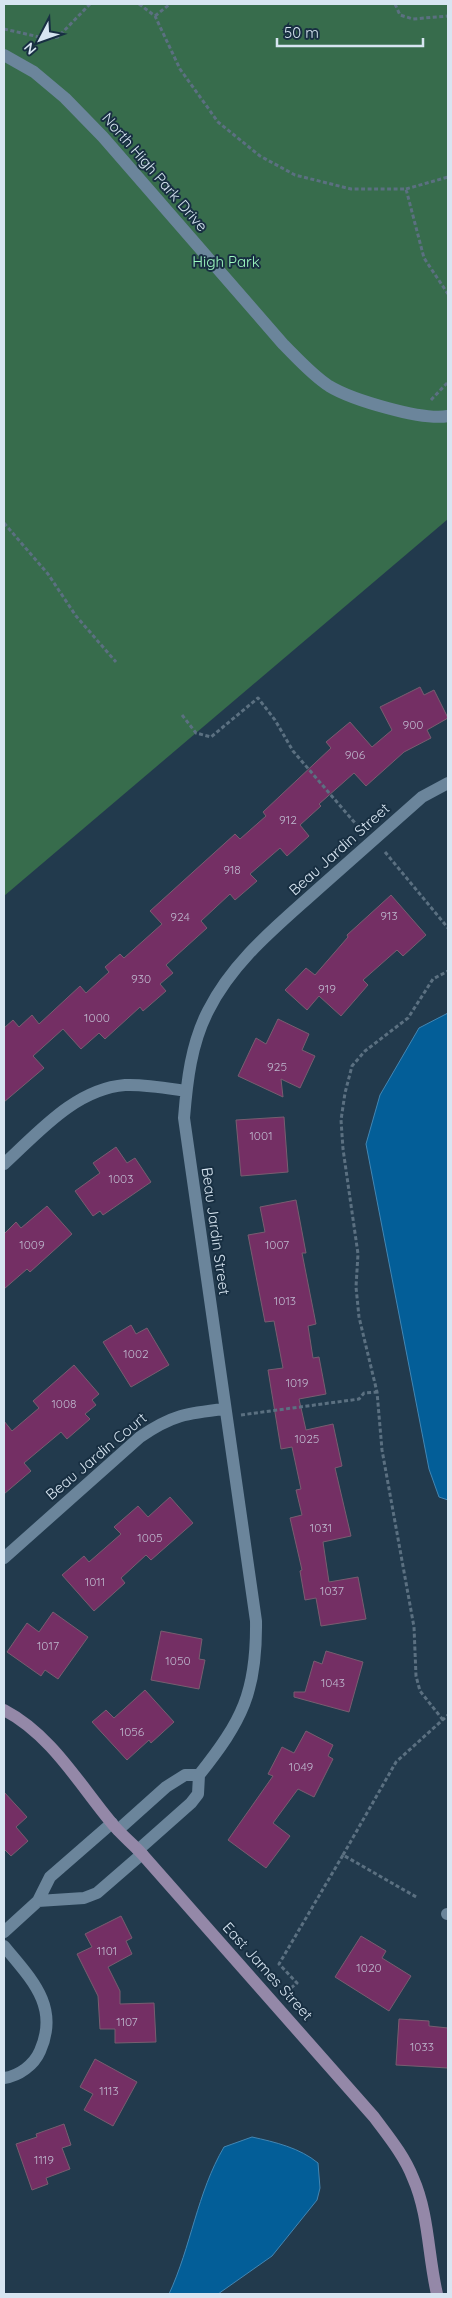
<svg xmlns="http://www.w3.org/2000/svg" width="452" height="2298" font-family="Quicksand,sans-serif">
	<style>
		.green { fill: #376c4c }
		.water { fill: #035e98; stroke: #4386b3 }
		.building { fill: #742f64; stroke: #785d70 }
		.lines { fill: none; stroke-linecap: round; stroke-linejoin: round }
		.path { stroke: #5b7081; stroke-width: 3; stroke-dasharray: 4 2.5; stroke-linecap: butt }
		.street { stroke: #6b859b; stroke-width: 12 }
		.secondary { stroke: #9488a8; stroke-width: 12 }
		.labels { text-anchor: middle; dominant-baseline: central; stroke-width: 4; stroke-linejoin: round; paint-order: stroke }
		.number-label { font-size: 12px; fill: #beb8ce }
		.street-label { font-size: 15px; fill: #d7e5f1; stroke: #182f42 }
		.park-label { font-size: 15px; fill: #9efac1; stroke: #182f42 }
	</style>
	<rect width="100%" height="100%" fill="#223a4d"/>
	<path class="green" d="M4 4H448V519L4 896Z"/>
	<path class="water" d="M448 1013V1500L439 1497 429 1469 366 1144 380 1095 419 1028Z
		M252 2137C275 2142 300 2148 318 2163L320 2188 317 2200 272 2256 218 2294H169C191 2247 197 2193 224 2147Z"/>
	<path class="building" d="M420 687 424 695 434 690 448 718 427 730 431 738 404 752 366 786 354 773 319 804 321 806 300 825 309 836 287 856 280 848 250 874 257 881 235 900 230 894 201 921 207 928 166 965 173 973 160 984 166 991 143 1011 140 1007 105 1039 99 1033 81 1049 63 1029 33 1056 44 1068 4 1102V1028L13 1020 19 1027 32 1015 39 1024 80 986 86 993 109 972 105 967 120 954 124 958 162 924 150 911 235 834 240 839 266 816 263 812 331 748 326 742 350 722 372 747 392 730 380 707Z
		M391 895 426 935 403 956 397 950 363 980 368 985 341 1016 319 996 307 1010 285 990 306 968 315 975 348 937 347 935Z
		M278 1019 309 1034 302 1050 315 1056 300 1088 281 1079 283 1097 238 1076 256 1038 266 1044Z
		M284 1117 288 1172 241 1176 236 1120Z
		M116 1147 127 1163 135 1158 151 1182 103 1215 100 1211 93 1216 75 1191 100 1173 93 1163Z
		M296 1200 306 1253H302L316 1324 308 1326 313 1358 319 1357 326 1394 299 1399 306 1430 333 1424 342 1466 335 1468 351 1536 323 1542 329 1582 358 1577 366 1619 321 1626 316 1598 305 1600 300 1571 302 1570 290 1518 302 1515 296 1490 301 1489 292 1447 281 1449 268 1370 283 1368 274 1321 265 1322 248 1235 265 1232 260 1207Z
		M47 1206 72 1234 30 1272 27 1269 4 1289V1234L16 1222 21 1228Z
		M131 1325 136 1334 147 1328 169 1365 131 1387 103 1342Z
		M74 1365 99 1394 92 1400 96 1405 85 1414 90 1419 67 1439 61 1432 24 1463 31 1471 4 1494V1421L12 1431 39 1408 33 1401Z
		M170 1497 193 1523 151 1560 146 1555 121 1578 125 1583 94 1611 62 1575 84 1556 89 1562 121 1534 114 1527 138 1506 148 1517Z
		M53 1612 88 1637 58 1679 45 1670 41 1676 7 1652 27 1623 39 1632Z
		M161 1631 202 1639 199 1659 205 1660 199 1689 151 1680Z
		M326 1651 363 1662 349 1712 294 1697V1692H305L314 1661 322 1664Z
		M145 1690 174 1722 151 1743 149 1740 127 1760 92 1722 106 1710 114 1718Z
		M306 1731 333 1745 328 1756 333 1759 314 1797 298 1789 273 1823 290 1836 266 1868 228 1840 273 1776 268 1774 282 1747 294 1753Z
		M4 1792 27 1817 16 1827 28 1841 11 1856 4 1849Z
		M121 1916 132 1938 126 1941 132 1954 108 1967 120 1991V2004L154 2003 156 2042 115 2043V2029H100L98 1996 77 1954 92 1947 85 1934Z
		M361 1936 386 1951 382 1958 411 1976 389 2011 335 1977Z
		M399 2019 429 2021V2026L448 2028V2068L396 2065Z
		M95 2059 137 2082 113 2126 84 2110 93 2094 80 2087Z
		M64 2124 71 2145 62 2148 70 2169 46 2178 48 2184 32 2190 16 2144 37 2137 36 2134Z"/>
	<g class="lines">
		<path class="path" d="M139 4 155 16 180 69 218 122 260 156 295 175 351 189H406L424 258 448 294
			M395 4 400 15 413 19 448 16
			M155 16 170 4
			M4 29 48 39 58 37 90 4
			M406 189 448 177
			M431 400 448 382
			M4 523 48 574 76 616 116 662
			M182 715 196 733 211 737 258 698 275 720 293 751 361 830
			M385 852 448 928
			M241 1415 359 1399 364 1393 377 1392
			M443 1720 420 1691 416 1676 414 1627 382 1450 377 1392 359 1317 356 1287 358 1254 343 1149 341 1120 345 1093 352 1066 365 1051 408 1018 433 979 448 971
			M343 1855 396 1762 448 1715
			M286 1992 297 1983 279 1964 343 1855 418 1898"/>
		<path class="street" d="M4 55 34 72 65 98 103 137 283 344C297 358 312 375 329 386 352 400 423 421 448 416
			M4 1164C38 1133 75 1089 125 1085 145 1084 166 1088 186 1091
			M4 1558 140 1437C172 1415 187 1413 225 1409
			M199 1775C242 1721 257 1692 256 1621L184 1118C187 1081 191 1044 208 1011 233 961 276 927 317 890 352 859 387 828 422 797L448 783
			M118 1830 166 1787 185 1775H199
			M138 1850 191 1803 198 1794 199 1775
			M38 1901 84 1898 97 1893 142 1854
			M447 1914H448
			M4 1932 38 1901 50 1877 112 1823
			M4 1946C31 1979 60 2006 40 2051 34 2065 19 2076 4 2078"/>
		<path class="secondary" d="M4 1710C50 1734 78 1782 110 1821 119 1833 132 1843 142 1854L374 2117C388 2136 404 2155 413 2178 429 2214 428 2256 437 2294"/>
	</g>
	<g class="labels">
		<g class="number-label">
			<text x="413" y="724">900</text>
			<text x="355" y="754">906</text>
			<text x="288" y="819">912</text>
			<text x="232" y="869">918</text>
			<text x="389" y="915">913</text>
			<text x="180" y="916">924</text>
			<text x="141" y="978">930</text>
			<text x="327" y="988">919</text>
			<text x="97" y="1017">1000</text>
			<text x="277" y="1066">925</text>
			<text x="261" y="1135">1001</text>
			<text x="121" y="1178">1003</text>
			<text x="32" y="1244">1009</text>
			<text x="277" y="1244">1007</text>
			<text x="285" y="1300">1013</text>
			<text x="136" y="1353">1002</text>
			<text x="297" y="1382">1019</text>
			<text x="64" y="1403">1008</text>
			<text x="307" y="1438">1025</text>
			<text x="321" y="1527">1031</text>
			<text x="150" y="1537">1005</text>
			<text x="95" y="1581">1011</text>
			<text x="332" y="1590">1037</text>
			<text x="48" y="1645">1017</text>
			<text x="178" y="1660">1050</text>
			<text x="333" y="1682">1043</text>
			<text x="132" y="1731">1056</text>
			<text x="301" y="1766">1049</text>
			<text x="107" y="1950">1101</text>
			<text x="369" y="1967">1020</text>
			<text x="127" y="2021">1107</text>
			<text x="422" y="2046">1033</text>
			<text x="109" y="2090">1113</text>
			<text x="44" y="2159">1119</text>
		</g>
		<g class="street-label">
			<text transform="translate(155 172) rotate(49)">North High Park Drive</text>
			<text transform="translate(339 849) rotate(-42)">Beau Jardin Street</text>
			<text transform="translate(216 1231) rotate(82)">Beau Jardin Street</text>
			<text transform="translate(96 1456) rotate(-40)">Beau Jardin Court</text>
			<text transform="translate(268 1971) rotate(48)">East James Street</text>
		</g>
		<g class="park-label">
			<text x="226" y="261">High Park</text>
		</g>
	</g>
	<rect width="452" height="2298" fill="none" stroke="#d7e5f1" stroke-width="10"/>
	<g transform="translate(40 40) rotate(229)" stroke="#182f42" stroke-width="4" paint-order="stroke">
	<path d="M0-4L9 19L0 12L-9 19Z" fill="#d7e5f1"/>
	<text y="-8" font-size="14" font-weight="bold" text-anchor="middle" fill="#d7e5f1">N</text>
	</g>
	<path d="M277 38v8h146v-8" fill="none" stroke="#d7e5f1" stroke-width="2.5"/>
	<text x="284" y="38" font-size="15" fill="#d7e5f1" stroke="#182f42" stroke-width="4" paint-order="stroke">50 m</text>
</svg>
